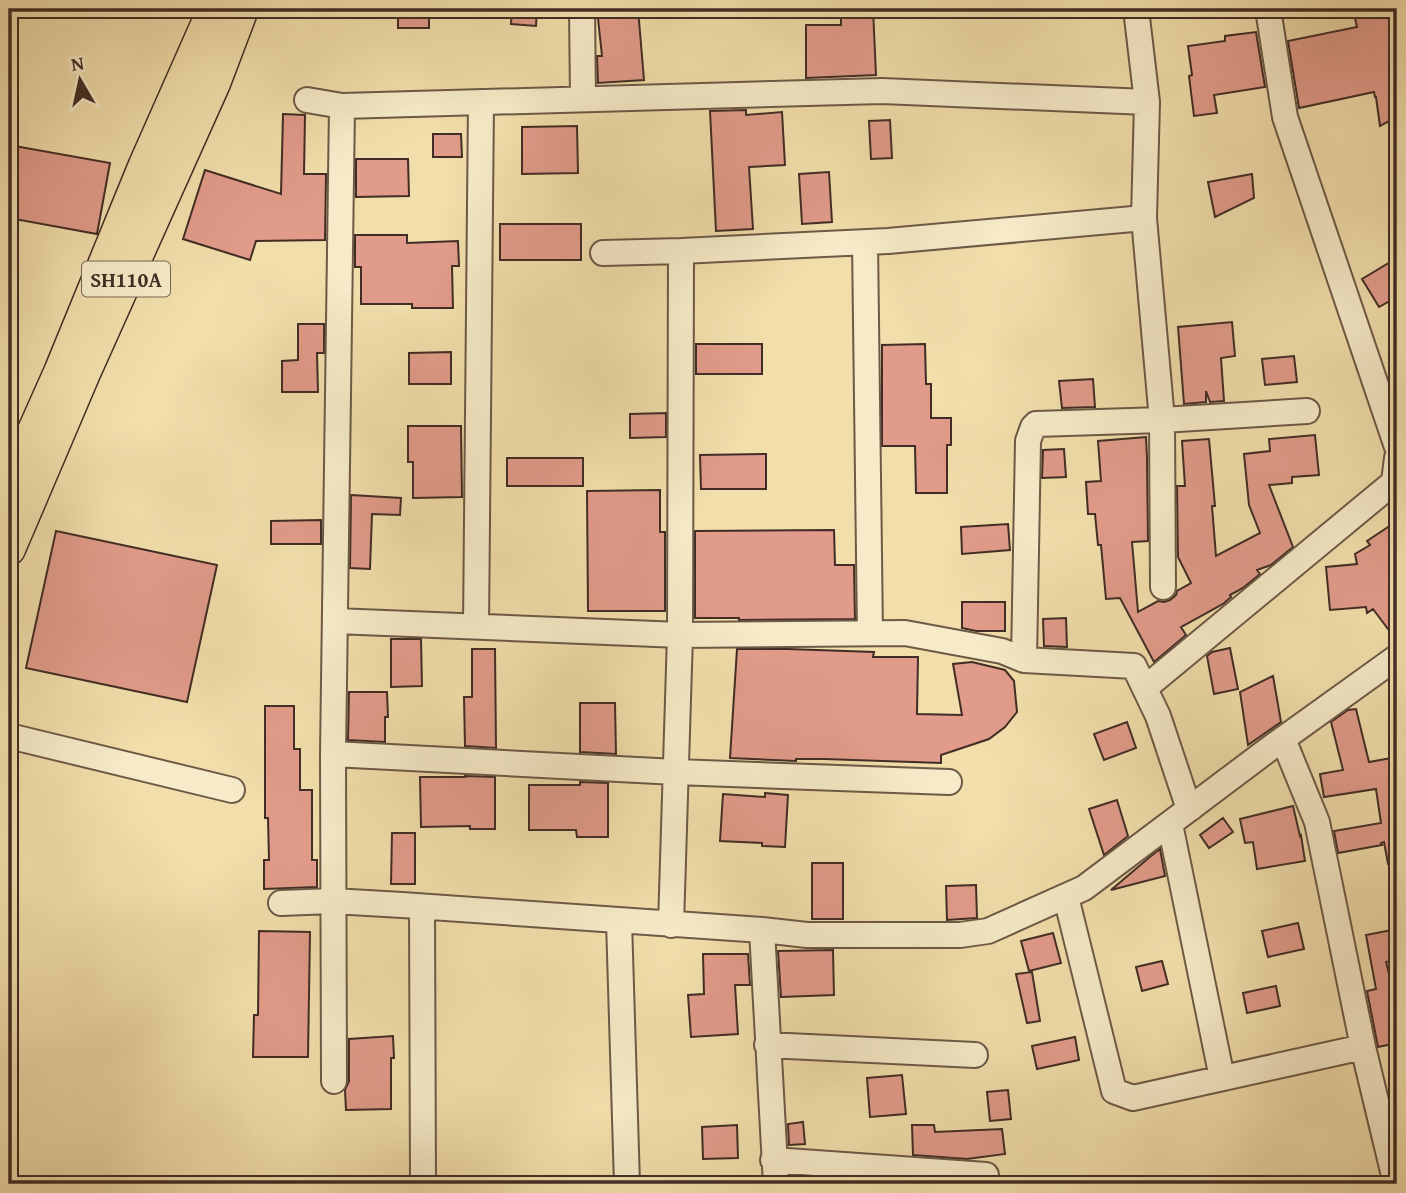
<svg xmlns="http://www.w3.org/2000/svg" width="1406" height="1193" font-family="'Gentium Book Plus',serif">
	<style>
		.building { fill: #e19b8a; stroke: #412d25; stroke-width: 2 }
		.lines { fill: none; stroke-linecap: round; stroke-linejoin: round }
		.minor-casing { stroke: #6d5946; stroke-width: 28 }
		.major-casing { stroke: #412d25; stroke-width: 35 }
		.minor { stroke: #f6eac8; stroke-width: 24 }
		.major { stroke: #f1deab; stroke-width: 32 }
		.labels { text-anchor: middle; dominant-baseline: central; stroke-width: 7; stroke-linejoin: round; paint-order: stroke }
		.shield { fill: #f6eac8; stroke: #776656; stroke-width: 2 }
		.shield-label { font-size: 21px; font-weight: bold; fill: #412d25 }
	</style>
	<rect width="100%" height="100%" fill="#f1deab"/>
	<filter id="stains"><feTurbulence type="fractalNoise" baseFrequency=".00286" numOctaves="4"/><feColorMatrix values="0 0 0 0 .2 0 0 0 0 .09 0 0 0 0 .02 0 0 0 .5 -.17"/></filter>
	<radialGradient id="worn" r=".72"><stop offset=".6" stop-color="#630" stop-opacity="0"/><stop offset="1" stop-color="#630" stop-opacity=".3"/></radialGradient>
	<path class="building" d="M398 9H429V28H398Z
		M512 9H537L536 26 511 24Z
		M597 9H638L644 80 598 83 597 56H602Z
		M841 9H873L876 75 806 78V25H841Z
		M1353 9H1392L1395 14 1397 28V117L1380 126 1376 97H1375L1374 92 1299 108 1288 41 1357 27Z
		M1256 32 1265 87 1214 95 1217 113 1194 116 1189 76 1192 75 1188 46 1225 41V36Z
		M746 110V115L782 112 785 165 749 167 753 229 716 231 710 111Z
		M283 114 305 115 304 174H326L325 240 256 241 250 260 183 239 205 170 281 194Z
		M890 120 892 158 871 159 869 121Z
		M577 126 578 173 522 174V127Z
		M433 134H461L462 157H433Z
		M9 145 110 163 97 234 9 218Z
		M356 159H408L409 196 356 197Z
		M829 172 832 222 802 224 799 174Z
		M1252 174 1254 198 1215 217 1208 182Z
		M500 224H581V260H500Z
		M355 235H407V243L458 241 459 266H452L453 308H412V304H361V267H355Z
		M1397 258V297L1379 307 1362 279Z
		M1232 322 1235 356 1221 358 1224 401 1210 402 1206 391V402L1184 404 1178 327Z
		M298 324H324V353H317L318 392H282V361L298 360Z
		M696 344H762V374H696Z
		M925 344 926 384H931V418H951V445H947V493H916L915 446H882V345Z
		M451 352V384H409V353Z
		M1294 356 1297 382 1265 385 1262 359Z
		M1093 379 1095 407 1062 408 1059 381Z
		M666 413V437L630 438V414Z
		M408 426H461L462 497 413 498V462H408Z
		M1315 435 1319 475 1292 477V483L1269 485 1293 547 1271 565 1257 570 1260 574 1243 588 1230 595 1231 597 1223 604 1181 627 1186 635 1154 662 1120 598 1106 599 1101 545H1098L1095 514H1088L1086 482 1101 481 1098 441 1146 437 1147 458 1148 541 1132 542 1138 612 1158 601 1164 602 1170 600 1176 595 1177 591 1191 583 1178 557 1177 486H1185L1182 441 1209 439 1215 506H1212L1216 556 1260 533 1249 505 1244 454 1270 451 1269 439Z
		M1064 449 1066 477 1042 478 1043 450Z
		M766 454V489H701L700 455Z
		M507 458H583V486H507Z
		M660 490V532H665V611H588L587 491Z
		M351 495 401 498 400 515 372 514 370 569 350 568Z
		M321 520V544H271V521Z
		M1397 521V641L1373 609 1367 613 1366 607 1330 610 1326 567 1357 564 1355 554 1370 545 1367 541Z
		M1008 524 1010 550 962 554 961 527Z
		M834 530 835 565H854L855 619 739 620V618H695V531Z
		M56 531 217 565 187 702 26 668Z
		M962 602H1005V631H976L962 628Z
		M1066 618 1067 647 1044 646 1043 619Z
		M391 639H421L422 686 391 687Z
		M1230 648 1238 689 1214 694 1207 656 1212 652Z
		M472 649H495L496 748 465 746 464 697H472Z
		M737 649H788L874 652 873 657H918L917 714 962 715 953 664 972 662 1005 670 1014 681 1017 712 1005 727 989 739 941 755V763L824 759H796V761L730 758Z
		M1273 676 1281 722 1248 745 1240 692Z
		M349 692H387L388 717H385V742L348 740Z
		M580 703H615L616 754 580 752Z
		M265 706H294V749H300V790H312V860H317V887L264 889V860H269L268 818H265Z
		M1356 709 1369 762 1397 757V863L1388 864 1384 842 1381 843 1382 845 1338 853 1334 831 1381 823 1376 789 1324 797 1320 774 1343 770 1331 722 1348 710Z
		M1127 722 1136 748 1104 760 1094 734Z
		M465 776 495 777V829H470V826L421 827 420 777H465Z
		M580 782 608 783V837H577L576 830H529V785H580Z
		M765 793 788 795 785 847 762 846V843L720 841 723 794 765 797Z
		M1117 800 1128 836 1104 855 1089 809Z
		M1293 806 1300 836 1301 835 1305 861 1257 869 1253 842 1245 843 1240 819Z
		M1223 818 1233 832 1209 848 1200 835Z
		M392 833H415V884H391Z
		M1160 849 1165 876 1111 890 1151 856Z
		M812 863H843V919H812Z
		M976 885 977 918 947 920 946 886Z
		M1298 923 1304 949 1268 957 1262 931Z
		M1397 929V960L1386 962 1397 1005V1043L1378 1047 1367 991 1376 989 1366 935Z
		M259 931 310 932 308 1057H253L254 1015H258Z
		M1053 933 1061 963 1029 971 1021 941Z
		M833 950 834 995 781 997 778 951Z
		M703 954H748L750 985H735L738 1034 691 1037 688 995 704 994Z
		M1162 961 1168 984 1142 991 1136 967Z
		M1032 972 1040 1021 1027 1023 1016 974Z
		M1276 986 1280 1006 1247 1013 1243 993Z
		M393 1036 394 1058H391V1109L346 1110 345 1090 349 1081V1039Z
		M1075 1037 1079 1060 1037 1069 1032 1046Z
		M902 1075 906 1114 870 1117 867 1078Z
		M1008 1090 1011 1119 990 1121 987 1092Z
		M803 1122 805 1144 789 1145 788 1124Z
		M737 1125 738 1158 703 1159 702 1127Z
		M912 1125H934L935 1132 1002 1129 1005 1154 967 1159 913 1155Z"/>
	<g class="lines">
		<g class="minor-casing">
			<path id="minor" d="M582 9 583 99
				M1268 9 1285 117 1397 447
				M307 100 342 106 882 91 1147 102
				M865 242 870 633
				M603 253 681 251 888 241 1144 218
				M1163 587 1162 420 1307 411
				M335 621 680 635 905 633 1002 651 1024 660 1134 666 1158 716 1186 800 1191 808
				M476 626 481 102
				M1024 660 1028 441 1033 427 1036 424 1162 420 1144 218 1147 102 1136 9
				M1145 688 1394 482 1397 458
				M9 736 232 790
				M1283 739 1317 822 1363 1047 1396 1184
				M333 754 676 772 949 782
				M1170 824 1222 1078
				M1066 897 1114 1091 1133 1098 1363 1047
				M281 903 333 901 402 905 762 930 807 935H960L988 931 1084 888 1269 749 1397 657
				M422 907 423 1184
				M619 921 627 1184
				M671 925 680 635 681 251
				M762 930 776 1184
				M767 1045 975 1055
				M334 1081 333 754 342 106
				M773 1160 986 1175"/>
		</g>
		<g class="major-casing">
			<path id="major" d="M9 487 61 370 145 165 214 9
				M9 549 84 373 214 83 242 9"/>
		</g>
		<use href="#minor" class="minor"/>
		<use href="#major" class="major"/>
	</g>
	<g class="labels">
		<rect class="shield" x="82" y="261.5" width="88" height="35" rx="5"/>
		<g class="shield-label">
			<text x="126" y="279">SH110A</text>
		</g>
	</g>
	<rect width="1406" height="1193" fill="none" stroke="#f1deab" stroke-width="35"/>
	<rect x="10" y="10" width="1385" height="1172" fill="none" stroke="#412d25" stroke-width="3.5"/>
	<rect x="18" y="18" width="1371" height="1158" fill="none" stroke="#412d25" stroke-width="2"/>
	<g transform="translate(80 80) rotate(351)" stroke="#f6eac8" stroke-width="5" paint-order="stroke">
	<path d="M0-5L12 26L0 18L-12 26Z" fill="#412d25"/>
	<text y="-10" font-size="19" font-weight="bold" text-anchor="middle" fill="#412d25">N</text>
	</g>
	<rect width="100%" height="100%" filter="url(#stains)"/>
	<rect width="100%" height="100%" fill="url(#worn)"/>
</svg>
